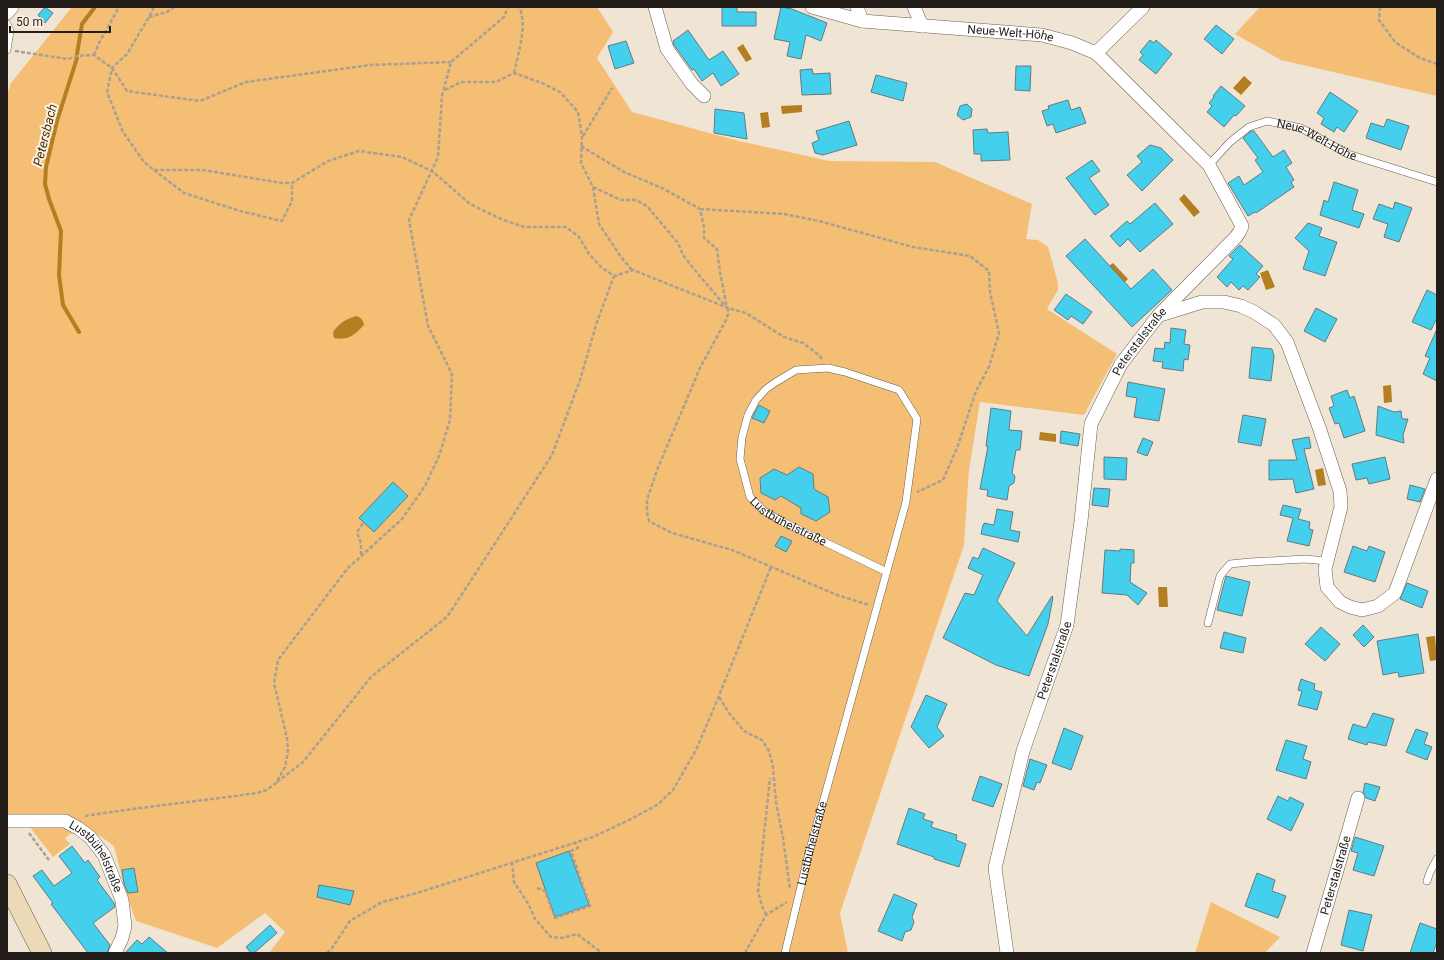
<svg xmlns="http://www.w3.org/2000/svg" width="1444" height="960" font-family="Roboto,sans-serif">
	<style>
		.green { fill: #f4bf74; fill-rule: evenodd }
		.water { fill: #b57e21 }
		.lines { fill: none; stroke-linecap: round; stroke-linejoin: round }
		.stream { stroke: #b57e21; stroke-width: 4 }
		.building { fill: #44cfec; stroke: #667a7f }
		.service-casing { stroke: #695f51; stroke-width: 8 }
		.minor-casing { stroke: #695f51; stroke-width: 14 }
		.secondary-casing { stroke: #695f51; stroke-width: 20 }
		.path { stroke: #a99f93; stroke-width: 2.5; stroke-dasharray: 4 2; stroke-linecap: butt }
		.service { stroke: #fff; stroke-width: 7 }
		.minor { stroke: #fff; stroke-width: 13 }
		.secondary { stroke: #ecdab6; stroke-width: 19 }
		.labels { text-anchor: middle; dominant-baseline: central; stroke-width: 4; stroke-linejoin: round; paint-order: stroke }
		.street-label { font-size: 12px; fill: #231e19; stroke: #fdf1e1 }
		.water-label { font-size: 13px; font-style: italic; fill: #49320d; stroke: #fdf1e1 }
	</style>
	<rect width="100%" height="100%" fill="#f0e4d4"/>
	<path class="green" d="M72 7H597L613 32 597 58 632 112 739 141 829 161 935 162 1032 204 1026 239 1038 240 1048 247 1058 283V290L1047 309 1117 354 1084 415 980 402 969 470 964 545 840 913 848 953H269L285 932 265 913 217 948 136 921 126 893 114 846 79 821 49 816 7 814V95L11 83ZM356 316 345 339 335 338 333 332C339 323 346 319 356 316ZM758 405 770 411 764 423 752 417ZM799 467 813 474 814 489 828 497 830 512 815 521 801 514V499L787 493 775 500 761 493 760 478 774 469 787 475Z
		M1260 7H1437V96L1281 60 1235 34Z
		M29 825 69 828 72 833 65 838 70 844 53 857 29 826Z
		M1211 902 1280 937 1265 953H1195Z"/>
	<path class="water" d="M743 44 752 59 746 62 737 48Z
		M1244 76 1252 83 1241 95 1233 88Z
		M802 105V112L782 114 781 106Z
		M768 112 770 127 762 128 760 113Z
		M1184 194 1200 212 1194 217 1179 199Z
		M1113 263 1128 279 1122 285 1109 266Z
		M1268 270 1275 287 1266 290 1260 273Z
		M356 316C361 317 363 320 364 325 354 335 349 341 334 338L333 332C339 323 346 319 356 316Z
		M1391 385 1392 402 1384 403 1383 386Z
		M1040 432 1056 434V442L1039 440Z
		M1323 468 1326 485 1318 486 1315 470Z
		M1158 587H1167L1168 607H1159Z
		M1435 636 1437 660 1430 661 1426 637Z"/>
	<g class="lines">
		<path class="stream" d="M77 54 82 24 95 7
			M77 58 57 121 46 167 45 184 49 199 61 231 59 275 63 305 79 332"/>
	</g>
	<path class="building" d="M45 7 53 13 45 23 38 15Z
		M722 7H737V12H756V26H722Z
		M781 7 792 9 827 23 821 41 806 35 801 59 787 56 790 42 774 39Z
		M1216 25 1234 39 1222 54 1204 39Z
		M688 30 709 60 723 51 739 74 721 86 713 73 702 81 694 69 692 70 674 45 673 41Z
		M1150 40 1154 43 1156 40 1172 54 1156 74 1139 60 1143 55 1140 52Z
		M626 41 634 63 615 69 608 46Z
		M1016 66H1031L1030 91 1015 90Z
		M812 69 813 74 830 73 831 94 802 95 800 70Z
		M876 75 907 83 903 101 871 92Z
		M1221 86 1245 106 1236 116 1234 115 1224 127 1207 112 1212 106 1209 103 1214 97 1213 96Z
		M1330 92 1358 111 1344 132 1337 127 1334 132 1321 124 1324 118 1317 113Z
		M1068 100 1071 110 1080 107 1086 123 1056 133 1053 124 1047 126 1042 111 1049 109 1048 106Z
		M967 104 972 109 971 117 963 120 957 115 960 106Z
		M715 109 744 113 747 139 714 133Z
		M1387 119 1409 126 1401 150 1366 138 1371 123 1384 127Z
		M849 121 857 145 823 155 815 153 812 143 819 140 816 131Z
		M987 129 988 133 1008 132 1010 160 981 161V154H974L973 130Z
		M1251 131H1254L1273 157 1284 150 1292 163 1286 167 1294 180 1291 182 1294 187 1256 213 1255 212 1248 216 1228 183 1239 176 1244 185 1263 172 1255 160 1258 158 1243 138Z
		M1150 145 1161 148 1173 160 1142 191 1127 175 1142 162 1137 156Z
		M1092 160 1100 171 1089 178 1109 205 1095 215 1066 178Z
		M1334 182 1358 190 1352 210 1364 214 1359 228 1320 215 1324 200 1328 202Z
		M1395 202 1412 208 1399 242 1384 237 1388 224 1373 219 1379 204 1393 209Z
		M1155 203 1173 224 1140 252 1128 239 1120 247 1110 236 1127 221 1130 224Z
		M1308 223 1322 228 1319 236 1337 242 1325 276 1303 269 1309 251 1295 238Z
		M1085 239 1131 289 1153 269 1172 290 1132 327 1066 256Z
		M1240 245 1263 266 1256 274 1260 277 1248 290 1243 286 1239 290 1231 282 1227 287 1217 277 1233 259 1229 256Z
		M1427 290 1437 295V318L1431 330 1412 322Z
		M1066 294 1092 312 1083 324 1071 316 1068 320 1054 310Z
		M1316 308 1337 319 1325 342 1304 331Z
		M1171 328 1186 330 1184 344 1190 345 1188 360 1184 359 1183 371 1162 368 1163 362 1153 361 1155 348 1164 349 1165 342 1170 343Z
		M1437 329V381L1423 374 1430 358 1425 356Z
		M1252 347 1272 349 1274 356 1271 381 1249 378Z
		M1128 382 1165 389 1159 421 1134 417 1137 398 1126 396Z
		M1347 390 1350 398 1354 396 1365 431 1344 438 1339 423 1335 424 1329 408 1334 406 1331 396Z
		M759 405 770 411 764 423 752 418Z
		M1378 406 1394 412 1401 411 1402 419H1408L1403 435 1404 443 1376 435Z
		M991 408 1011 411 1009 430 1022 431 1020 450H1016L1012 473 1015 476 1014 483 1009 486 1007 500 987 496 988 490 980 489 988 446H986Z
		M1243 415 1266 419 1261 446 1238 442Z
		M1061 431 1080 434 1078 446 1060 443Z
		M1309 437 1311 448 1304 449 1314 489 1296 493 1293 479 1269 480V460H1297L1292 440Z
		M1143 438 1153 442 1147 456 1137 452Z
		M1104 457 1127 458 1126 480 1104 479Z
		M1385 457 1390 479 1369 484 1367 478 1356 480 1352 464Z
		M799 467 813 474 814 489 828 497 830 512 816 521 801 514V508L781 496 775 500 761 493 760 478 774 469 787 475Z
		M393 482 408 496 374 532 359 518Z
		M1410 485 1425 489 1420 502 1407 499Z
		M1094 488 1110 489 1108 507 1092 505Z
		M1283 505 1301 509 1298 519 1310 522 1309 529 1313 530 1309 546 1287 541 1293 518 1280 515Z
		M997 509 1013 512 1010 530 1020 532 1018 542 981 534 983 525H984V523L994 525Z
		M781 536 792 541 786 552 775 546Z
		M1353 546 1367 551 1369 546 1385 552 1375 582 1344 572Z
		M983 548 1015 563 997 601 1027 636 1052 596 1053 597 1048 624 1029 676 996 665 943 638 965 593 974 595 983 575 968 568 973 557 978 559Z
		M1120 549 1134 550V563H1131L1130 582 1147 593 1138 605 1127 595 1102 593 1105 550 1120 551Z
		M1226 576 1250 582 1242 616 1217 610Z
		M1407 583 1428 591 1422 608 1400 599Z
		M1363 625 1374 637 1364 647 1353 635Z
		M1321 627 1340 644 1325 661 1305 644Z
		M1224 632 1246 638 1243 653 1220 648Z
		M1418 634 1424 673 1399 677 1398 672 1383 675 1377 641Z
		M1301 679 1315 684 1314 690 1322 692 1317 710 1298 705 1302 691 1298 690Z
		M926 695 947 704 937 727 944 736 929 748 911 727Z
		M1373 713 1394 719 1386 746 1368 742 1367 745 1348 739 1353 724 1366 728Z
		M1064 728 1083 736 1071 770 1052 763Z
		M1416 729 1428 733 1424 744 1432 747 1427 760 1406 752Z
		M1286 740 1307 746 1303 759 1311 762 1306 779 1276 770Z
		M1030 759 1047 765 1040 783 1037 782 1034 790 1023 786Z
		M980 776 1002 784 993 807 972 800Z
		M1365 783 1380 787 1375 801 1366 798 1363 792Z
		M1278 796 1288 801 1290 797 1304 804 1291 831 1267 819Z
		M909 808 925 814 923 819 933 822 931 827 957 835 956 840 966 844 959 867 934 859V857L897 844Z
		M1355 837 1384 846 1374 876 1353 870 1358 853 1351 851Z
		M72 846 85 863 88 860 100 877 97 880 114 903 115 907 93 923 110 945 107 953H88L51 904 53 903 33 876 42 870 54 886 72 873 59 856Z
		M569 851 589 905 555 917 536 863Z
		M134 868 138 892 128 893 124 884 122 870Z
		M1257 873 1275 880 1272 891 1286 896 1278 918 1245 906Z
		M319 885 354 891 350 905 317 897Z
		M894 894 917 904 912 917 914 922 911 930 905 932 902 941 878 931Z
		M1349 910 1372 915 1363 951 1341 945Z
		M1420 923 1437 929V942L1433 953H1410Z
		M270 925 277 933 254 953H251L246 947Z
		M149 937 168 953H125L137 940 142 944Z"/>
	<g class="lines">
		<g class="service-casing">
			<g id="service">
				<path d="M7 24 10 31 7 50"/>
				<path id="s1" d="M1209 165 1230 142 1249 127 1267 121 1301 128 1348 154 1437 182"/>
				<path d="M1208 623 1220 576 1230 564 1250 562 1305 559 1327 561"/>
				<path d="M1427 881 1430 872 1437 859"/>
				<path id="s2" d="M785 953 809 853 906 502 917 419 899 390 845 372 828 368 796 370 776 382 766 389 756 400 748 415 742 437 740 459 750 497 764 511 781 521 887 572"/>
			</g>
		</g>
		<g class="minor-casing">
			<g id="minor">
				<path d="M655 7 667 49 692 84 704 96"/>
				<path id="s3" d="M812 7 862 21 1042 35 1072 43 1096 53"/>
				<path d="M857 7 862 21"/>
				<path d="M914 7 922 26"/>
				<path d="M7 13 12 7"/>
				<path d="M1160 315 1202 302H1224L1241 306 1254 312 1274 325 1287 342 1319 427 1340 491 1341 507 1325 569 1327 587 1340 602 1350 607 1362 610 1378 606 1395 593 1437 479"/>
				<path id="s4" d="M7 821H65L78 828 90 837 104 855 122 900 125 926 122 938 115 953"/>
				<path id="s5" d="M1007 953 995 868 1023 751 1067 625 1081 521 1091 424 1121 364 1158 316 1236 237 1240 231 1242 226 1209 165 1096 53 1143 7"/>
				<path id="s6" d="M1313 953 1358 798"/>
			</g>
		</g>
		<g class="secondary-casing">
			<path id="secondary" d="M7 884 42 953"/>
		</g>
		<path class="path" d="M154 7 149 17 127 54 112 68 107 92 123 132 144 162 154 170H203L282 183H292L328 161 359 151 402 157 432 171 470 204 501 219 524 227H566L579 237 589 254 601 267 614 276 633 270 728 308
			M1380 7 1379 20 1395 42 1420 58 1437 64
			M149 17 167 12 174 7
			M15 51 68 59 77 56 94 55 112 68 127 91 200 101 246 82 370 65 451 62
			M94 55 99 43 119 7
			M514 73C518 55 528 23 519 7
			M445 90 461 82H496L514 73 542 83 560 92 578 112 582 137 581 163 593 187 621 200H636L647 206 678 243 683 255 693 268 727 308
			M583 136 612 88
			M581 146 624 172 662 188 700 209 704 227V238L717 249 720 272 727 308
			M154 170 184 193 240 211 282 221 292 201V183
			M593 187 599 224 621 257 632 270
			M700 209 784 214 819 221 913 247 970 256 989 271 990 292 999 333 989 367 976 391 957 448 943 480 917 492
			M822 359 819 355 803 343 784 337 746 313 728 308V314L726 320 700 368 657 470 647 500V512L649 521 672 533 732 550 837 595 869 605
			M361 555V544L357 532 363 523
			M719 697 729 713 744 731 762 740 769 751 773 767 776 802 783 838 790 889
			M277 782 303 762 371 677 447 617 494 545 552 455 580 380 597 322 614 276
			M85 816C142 807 200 801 257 793L267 790 276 783 285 767 288 751 287 738 274 683 278 660 347 569 402 519 425 486 439 456 450 420 452 374 428 326 409 220 438 157 442 96 451 62 504 17 508 7
			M29 833 49 860
			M512 862 514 882 529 905 535 919 551 937 562 938 577 934 602 953
			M537 888 545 891 555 918 590 906 571 851 578 848 575 842
			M766 915 762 906 758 891 770 778
			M327 953 332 948 350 921 382 902 417 893 593 837 631 819 657 805 673 790 696 750 716 703 771 567
			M745 953 766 915 787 902"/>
		<use href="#service" class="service"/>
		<use href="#minor" class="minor"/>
		<use href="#secondary" class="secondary"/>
	</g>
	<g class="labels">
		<g class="street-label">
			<text stroke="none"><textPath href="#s3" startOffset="201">Neue-Welt-Höhe</textPath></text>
			<text stroke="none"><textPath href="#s1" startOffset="128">Neue-Welt-Höhe</textPath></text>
			<text stroke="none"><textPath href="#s5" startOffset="638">Peterstalstraße</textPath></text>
			<text stroke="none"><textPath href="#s2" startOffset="889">Lustbühelstraße</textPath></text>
			<text stroke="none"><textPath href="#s5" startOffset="302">Peterstalstraße</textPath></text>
			<text stroke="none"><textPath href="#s2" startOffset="113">Lustbühelstraße</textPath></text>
			<text stroke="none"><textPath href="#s4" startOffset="107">Lustbühelstraße</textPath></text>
			<text stroke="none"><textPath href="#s6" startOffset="81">Peterstalstraße</textPath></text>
		</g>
		<g class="water-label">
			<text transform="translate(45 135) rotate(-76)">Petersbach</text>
		</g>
	</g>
	<rect width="1444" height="960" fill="none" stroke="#231e19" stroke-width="16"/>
	<path d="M10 26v6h100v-6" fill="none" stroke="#231e19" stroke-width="2"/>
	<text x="16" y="26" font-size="12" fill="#231e19" stroke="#fdf1e1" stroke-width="3" paint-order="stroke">50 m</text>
</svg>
